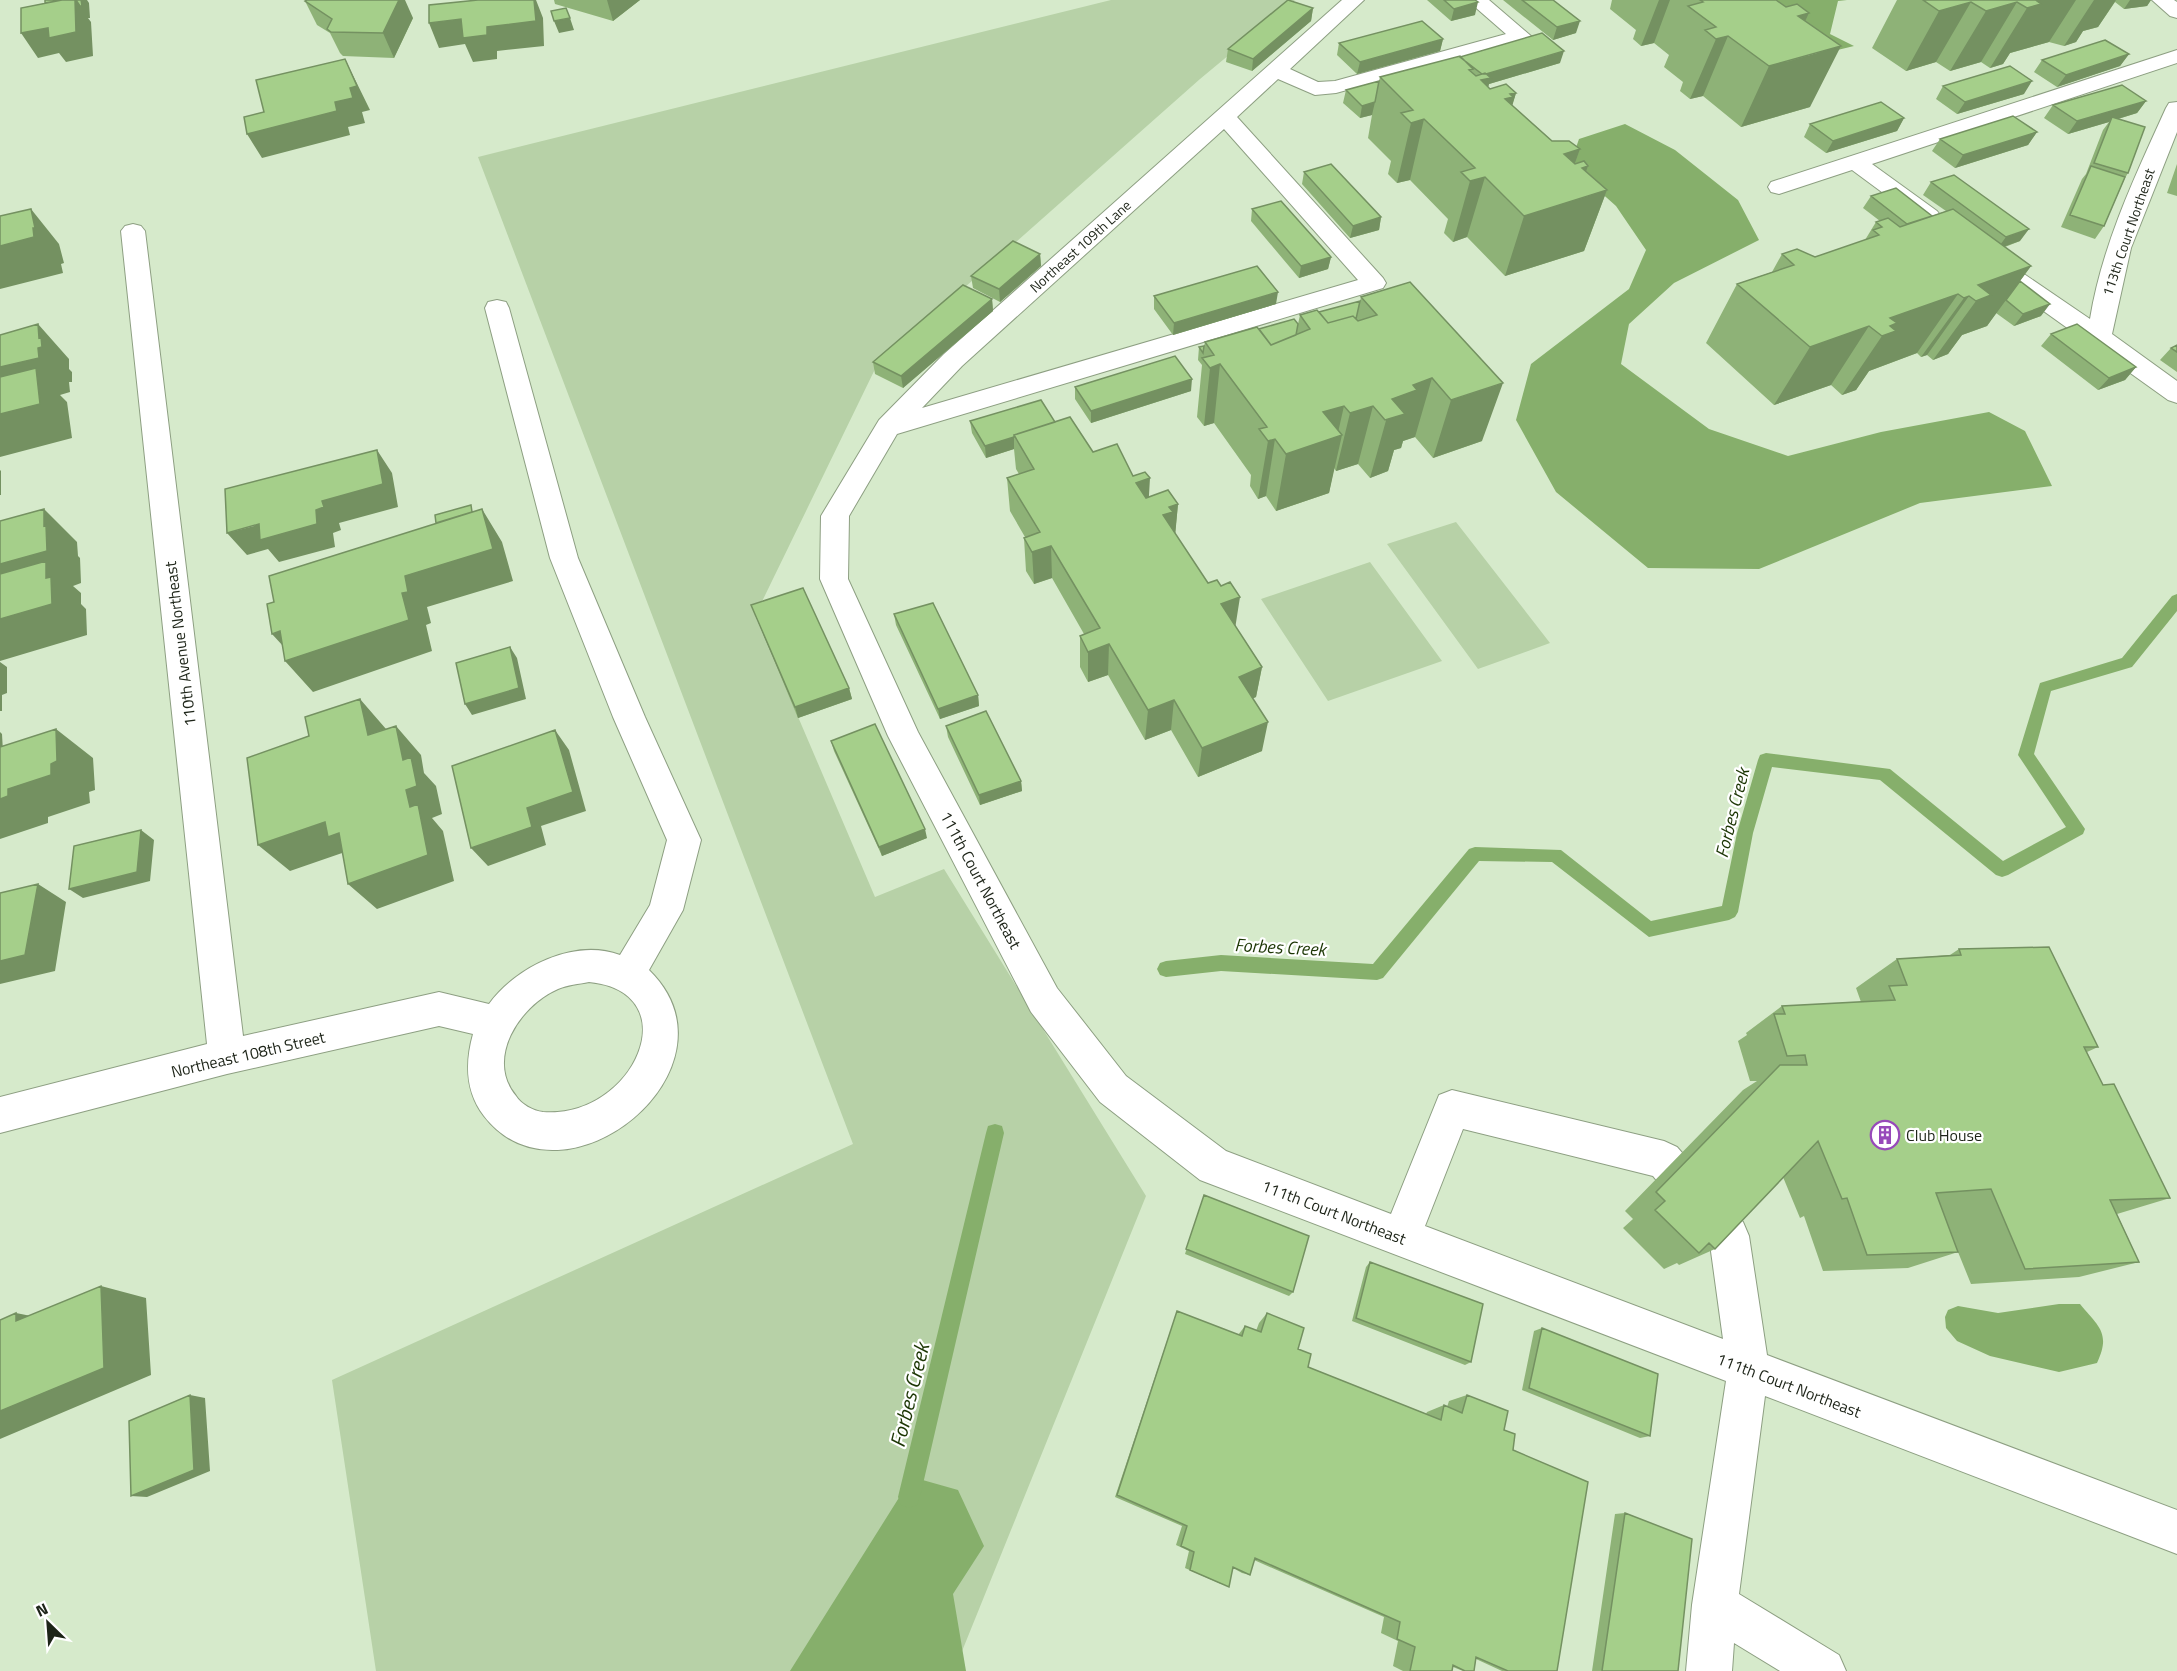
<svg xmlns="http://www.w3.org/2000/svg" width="2177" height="1671" font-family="'Titillium Web',sans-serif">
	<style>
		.green { fill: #b7d1a7 }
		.water { fill: #86af6b }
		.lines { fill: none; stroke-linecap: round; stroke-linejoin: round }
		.stream { fill: #86af6b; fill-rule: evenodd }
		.minor-casing { stroke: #8d9f82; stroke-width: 2 }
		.minor { fill: #fff; fill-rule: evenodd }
		.wall { fill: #8eb277 }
		.shaded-wall { fill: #749161 }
		.building { fill: #a5cf8a; stroke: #749161; stroke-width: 1.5 }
		.labels { text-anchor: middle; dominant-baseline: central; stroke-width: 4.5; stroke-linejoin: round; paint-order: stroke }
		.far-street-label { font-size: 14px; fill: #1d2418; stroke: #fff }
		.street-label { font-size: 16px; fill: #1d2418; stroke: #fff }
		.poi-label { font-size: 16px; fill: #1d2418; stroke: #fff; text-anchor: start }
		.water-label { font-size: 18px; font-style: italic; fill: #1c3604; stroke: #fff }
		.near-water-label { font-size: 21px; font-style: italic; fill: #1c3604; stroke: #fff }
	</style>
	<rect width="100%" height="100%" fill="#d6eacb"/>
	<path class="green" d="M1111 0H1295L1200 79 877 365 755 616 875 897 944 869 1146 1196 954 1671H376L332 1380 853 1144 478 157Z
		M1456 522 1550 643 1478 669 1387 544Z
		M1370 562 1442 661 1328 701 1261 599Z"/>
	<path class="water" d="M1750 0H1847L1838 1 1830 34 1854 46 1821 54Z
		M1625 124 1675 150 1738 200 1759 240 1674 283 1629 324 1621 364 1709 429 1788 456 1881 432 1989 412 2025 431 2052 486 1920 503 1759 569 1648 568 1556 492 1516 420 1531 364 1629 289 1646 250 1616 206 1570 165 1579 139Z
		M2059 1304H2080C2099 1327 2111 1333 2097 1363L2059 1372 1990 1356 1957 1341 1946 1328 1945 1317 1948 1310 1958 1306 1998 1313Z
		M912 1477 958 1490 984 1546 953 1594 966 1671H790Z"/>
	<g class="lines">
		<path class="stream" d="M2177 594V611L2132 667 2051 691 2034 754 2085 829 2083 834 2008 875 2002 877 1996 875 1880 780 1772 767 1753 833 1738 912 1735 917 1729 920 1649 937 1552 862 1479 861 1383 978 1377 980 1221 971 1166 977 1160 975 1157 969 1160 963 1166 961 1221 955 1373 964 1469 849 1475 847 1561 850 1651 921 1722 906 1737 833 1758 760 1760 755 1766 753 1890 769 2003 861 2066 827 2018 755 2040 683 2122 658 2172 596Z
			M995 1124 1002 1126 1004 1133 920 1497 917 1505 909 1508 901 1505 898 1497 986 1133 988 1126Z"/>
		<g class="minor-casing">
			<path id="minor" d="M1342 0H1364L1290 69 1318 82 1335 81 1506 34 1467 0H1489L1531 36 1528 40 1336 93 1315 95 1278 79 1237 117 1383 278 1386 283 1383 288 897 434 849 516 848 579 918 732 1057 988 1126 1076 1226 1151 1391 1214 1439 1095 1452 1090 1664 1141 1677 1147 1743 1222 1749 1236 1767 1355 2177 1510V1554L1765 1396 1739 1594 1839 1655 1846 1671H1780L1734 1643 1732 1671H1686L1692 1605 1726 1381 1200 1180 1100 1102 1031 1012 888 736 820 579 821 516 879 420 944 354ZM1224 129 1358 280 922 408 962 366ZM1463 1129 1653 1176 1710 1244 1723 1339 1425 1226Z
				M2152 0H2174L2177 2V18L2170 16Z
				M2177 50V63L1872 164 1937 211 1941 216 1937 221H1921L1852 170 1779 194 1771 192 1768 187 1771 182Z
				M2177 102V132L2131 248 2112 334 2177 381V403L2168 400 2003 282 2000 277 2003 272 2012 269 2021 272 2090 319C2102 245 2135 176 2166 108L2169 103Z
				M133 224 141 226 145 231 243 1036 439 992 489 1004C516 967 574 938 620 955L650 905 667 840 613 717 550 558 485 308 488 302 497 300 506 302 509 308 578 558 645 717 701 840 683 910 649 970C749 1068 563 1218 484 1116 465 1091 465 1063 473 1034L439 1026 227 1074 0 1133V1097L207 1044 121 231 125 226ZM589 982C690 992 634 1119 543 1112 533 1111 521 1104 516 1096 485 1059 519 1006 558 989 567 985 579 984 589 982Z"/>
		</g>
		<use href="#minor" class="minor"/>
	</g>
	<path class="wall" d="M554 0H640L613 21 555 4Z
		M1427 0H1475V15L1451 21Z
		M1503 0H1553L1576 33 1553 40Z
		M1612 0H1776L1786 7 1809 13 1805 21 1810 107 1741 127 1703 96 1690 99 1680 91 1683 82 1664 67 1669 55 1654 43 1641 46 1633 39 1636 30 1610 9Z
		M1897 0H2151L2147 6 2124 9 2115 2 2098 27 2083 31 2076 42 2064 46 2049 42 2010 53 2003 64 1990 68 1981 62 1950 71 1936 62 1906 71 1872 48Z
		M305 1 413 18 394 58 343 56 340 53 330 33 317 25Z
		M1313 8 1311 21 1252 71 1226 62 1228 49Z
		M1443 39 1440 51 1357 74 1337 55 1339 43Z
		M2129 54 2120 66 2057 87 2034 72 2042 60Z
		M1460 57 1560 63 1489 84 1488 87 1490 89 1516 93 1512 105 1552 141 1580 149 1575 163 1588 166 1586 171 1607 190 1584 251 1505 276 1467 237 1453 242 1444 233 1448 219 1410 180 1397 183 1388 174 1391 161 1368 138 1372 115 1360 118 1343 103 1346 90 1379 81 1380 77Z
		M1943 86 2024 94 1957 114 1936 99Z
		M2146 101 2137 113 2118 119 2128 173 2125 178 2104 226 2095 239 2061 227 2082 179 2086 174 2103 130 2109 122 2068 134 2044 118 2053 105Z
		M1904 118 1897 131 1826 153 1804 137 1810 124Z
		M2037 132 2028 145 1955 168 1932 151 1940 139Z
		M2177 164V196L2167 193Z
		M1304 172 1381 217 1379 230 1350 238 1302 184Z
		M1931 182 2020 241 2005 247 2031 266 2020 281 2041 316 2014 326 1996 313 1987 326 1962 335 1948 354 1933 360 1927 355 1921 357 1917 353 1869 371 1856 390 1842 395 1831 385 1774 405 1706 343 1737 284 1772 272 1782 254 1815 257 1865 240 1876 222 1880 221 1863 208 1871 196 1932 216 1946 211 1923 195Z
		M1252 209 1331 257 1328 269 1299 278 1251 221Z
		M1040 254 1041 266 1000 302 973 288 971 276Z
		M1410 282 1482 441 1433 458 1415 437 1403 441 1401 448 1394 450 1388 471 1370 478 1358 464 1336 471 1334 468 1329 493 1276 511 1266 496 1258 499 1250 486 1251 475 1214 423 1204 426 1197 417 1202 365 1198 360 1199 347 1204 346 1205 342 1259 329 1298 324 1300 315 1319 312 1360 301 1361 297Z
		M1154 296 1276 304 1173 335 1154 309Z
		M992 299 993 311 903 388 875 374 873 362Z
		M2051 334 2136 367 2125 380 2098 390 2041 346Z
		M2177 345V372L2160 360 2171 348Z
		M1075 387 1191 391 1091 423 1075 399Z
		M970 421 1055 422 1093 452 1133 476 1149 497 1178 504 1175 534 1262 667 1256 697 1253 698 1262 751 1198 777 1171 730 1145 740 1108 675 1088 682 1080 667V636L1084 634 1052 578 1034 584 1026 571 1024 538 1025 537 1010 511 1007 478 1019 474 1016 469 1014 449 986 458 972 433Z
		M751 605 849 688 852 699 798 718Z
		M894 614 978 695 979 706 940 719 896 625Z
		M946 726 1021 781 1022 791 980 805 948 737Z
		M831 741 927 838 882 856 834 751Z
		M1959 949 2098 1047 2087 1052 2103 1085 2170 1198 2117 1214 2139 1262 2079 1277 1971 1284 1958 1252 1908 1268 1823 1271 1804 1216 1800 1218 1783 1177 1715 1249 1679 1265 1677 1263 1664 1269 1623 1228 1633 1219 1625 1211 1743 1090 1757 1081H1750L1738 1041 1747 1035 1746 1033 1782 1006 1861 1002 1856 988 1897 959 1950 955Z
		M1204 1195 1293 1292 1289 1296 1185 1254Z
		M1370 1262 1471 1362 1465 1365 1352 1321 1366 1267Z
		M1177 1311 1238 1335 1245 1326 1256 1331 1259 1323 1267 1313 1298 1349 1308 1367 1426 1414 1427 1412 1444 1405 1447 1407 1449 1401 1467 1395 1504 1430 1513 1450 1557 1671H1502L1476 1659 1474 1671H1463L1453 1667 1452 1671H1403L1393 1666 1398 1641 1381 1633 1384 1617 1254 1560 1250 1575 1242 1573 1233 1568 1221 1584 1185 1568 1189 1551 1176 1545 1182 1526 1115 1497Z
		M1542 1328 1650 1436 1640 1438 1522 1390 1534 1331Z
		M1625 1513 1678 1671H1592L1615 1514Z"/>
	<path class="shaded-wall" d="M75 0H87L89 3 90 18H88L91 22 93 56 66 62 59 53 38 58 21 33Z
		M399 0H405L413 18 394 58 383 33Z
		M534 0H536L543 18 544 46 497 51V59L473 62 465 44 439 48 429 23 461 19 487 27Z
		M607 0H640L613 21Z
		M1659 0H1670L1654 43 1641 46Z
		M2035 0H2076L2049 42 2010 53 2003 64 1990 68 2027 8Z
		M2094 0H2116L2098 27 2083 31 2076 42 2064 46Z
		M2130 0H2151L2147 6 2124 9Z
		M1478 2 1475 15 1451 21 1454 9Z
		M1971 2 1936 62 1906 71 1939 11Z
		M2017 2 1981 62 1950 71 1986 11Z
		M1313 8 1311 21 1252 71 1253 59Z
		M1809 13 1786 62 1841 46 1810 107 1741 127 1769 66 1798 16Z
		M570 18 574 30 559 33 554 21Z
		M1580 21 1576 33 1553 40 1557 27Z
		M1728 36 1703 96 1690 99 1716 39Z
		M1443 39 1440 51 1357 74 1360 62Z
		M1564 51 1560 63 1489 84 1474 138 1482 75Z
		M2129 54 2120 66 2057 87 2066 75Z
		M345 59 370 110 362 112 365 123 348 127 350 135 262 158 247 134 335 102 350 88Z
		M2032 81 2024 94 1957 114 1965 102Z
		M1516 93 1498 154 1505 99 1510 94Z
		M2146 101 2137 113 2111 121 2112 117 2109 122 2068 134 2077 121Z
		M1375 102 1372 115 1360 118 1362 106Z
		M1904 118 1897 131 1826 153 1833 141Z
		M1424 119 1410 180 1397 183 1411 123Z
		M2037 132 2028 145 1955 168 1963 155Z
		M1580 149 1560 205 1582 168 1588 166 1576 200 1607 190 1584 251 1505 276 1524 216 1564 154Z
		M1485 177 1467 237 1453 242 1470 181Z
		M31 209 59 244 64 263 61 264 63 273 0 289V246Z
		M1381 217 1379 230 1350 238 1353 226Z
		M2029 229 2020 241 1997 249 2006 237Z
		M1040 254 1041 266 1000 302 999 289Z
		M1331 257 1328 269 1299 278 1301 266Z
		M2031 266 1987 326 1962 335 1948 354 1933 360 1976 301 1978 285Z
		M1278 292 1276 304 1173 335 1174 323Z
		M1958 294 1917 353 1869 371 1856 390 1842 395 1882 336 1890 318Z
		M1969 296 1927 355 1921 357 1964 298Z
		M992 299 993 311 903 388 901 376Z
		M2050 304 2041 316 2014 326 2023 314Z
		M38 324 69 359V369L72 372V382H69L70 392 60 395 67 402 72 438 0 457V335L38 348Z
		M1869 326 1831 385 1774 405 1810 347Z
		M1220 364 1214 423 1204 426 1210 368Z
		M2136 367 2125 380 2098 390 2109 378Z
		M1432 378 1415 437 1403 441 1401 448 1394 450 1388 471 1370 478 1392 399 1413 385Z
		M1192 379 1191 391 1091 423V411Z
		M1503 383 1482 441 1433 458 1451 400Z
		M1344 406 1337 437 1342 435 1329 493 1276 511 1286 454 1323 412Z
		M1373 406 1358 464 1336 471 1350 413Z
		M1014 437V449L986 458 985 446Z
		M1275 439 1266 496 1258 499 1268 441Z
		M377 450 392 473 398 507 339 523 341 530 333 533 335 547 279 562 268 549 247 555 227 533 316 510 322 501Z
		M0 470 1 471V495H0Z
		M1150 478 1148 512 1136 483Z
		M1178 504 1175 537 1163 515 1169 507Z
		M44 509 77 542 78 556 80 558 81 583 73 586 81 593V604L86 609 87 635 0 661V564L44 526Z
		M482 509 502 542 513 581 427 607 431 623 426 625 432 651 313 692 285 661 294 658 272 634 402 593 405 576Z
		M1051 546 1052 578 1034 584 1032 552Z
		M1240 597 1235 629 1221 604Z
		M1109 644 1108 675 1088 682V652Z
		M510 647 517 658 526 699 472 715 465 704Z
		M0 662 7 667V693L2 695V711H0Z
		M1262 667 1256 697 1234 707 1239 677Z
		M849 688 852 699 798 718 795 707Z
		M978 695 979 706 940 719 938 709Z
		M360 699 386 729 368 735Z
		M1174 700 1171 730 1145 740 1148 710Z
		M1268 722 1262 751 1198 777 1202 748Z
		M396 726 421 755 424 773 436 786 442 814 432 818 443 831 454 881 377 909 348 884 410 807 406 790 403 760Z
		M56 729 93 758 95 790 89 792 90 803 48 817V823L0 839V799L8 789 51 764Z
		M555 730 569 750 586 811 541 826 546 845 488 866 471 848 527 808Z
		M0 732 2 734 3 752 0 773Z
		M1021 781 1022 791 980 805 979 795Z
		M325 822 339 833 345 852 290 871 258 845Z
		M925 829 927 838 882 856 879 847Z
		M141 830 154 840 150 881 83 898 69 889Z
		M38 884 66 902 55 971 0 984V961Z
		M101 1286 146 1298 151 1375 0 1439V1411Z
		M16 1313 66 1323 16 1321Z
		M190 1395 205 1398 210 1471 147 1497 131 1496Z"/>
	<path class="building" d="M45 0H62L45 3Z
		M62 0H75L76 32 49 38 48 28 21 33V8Z
		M76 0H81L82 6H80Z
		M307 0H399L383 33 331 32 327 29 332 19 305 1Z
		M478 0H534L536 21 487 27V35L463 38 461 19 429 23V5Z
		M1288 0 1313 8 1253 59 1228 49Z
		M1444 0H1475L1478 2 1454 9Z
		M1522 0H1553L1580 21 1557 27Z
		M1700 0H1776L1786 7 1797 4 1809 13 1798 16 1841 46 1769 66 1728 36 1716 39 1705 30 1716 27 1688 6 1703 2Z
		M1923 0H2040L2037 1 2041 4 2027 8 2017 2 1986 11 1971 2 1939 11Z
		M566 8 570 18 554 21 551 11Z
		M1422 21 1443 39 1360 62 1339 43Z
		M1542 33 1564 51 1486 74H1482L1460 57Z
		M2105 40 2129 54 2066 75 2042 60Z
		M1460 56 1473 69 1469 70 1476 76 1485 73 1491 78 1481 80 1490 89 1506 84 1516 93 1510 94 1513 97 1505 99 1552 141H1569L1580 149 1564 154 1575 164 1584 161 1588 166 1582 168 1607 190 1524 216 1485 177 1470 181 1461 172 1475 168 1424 119 1411 123 1401 113 1413 110 1380 77Z
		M345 59 357 86 350 88 353 98 335 102 337 111 247 134 244 117 264 112 256 80Z
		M2010 66 2032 81 1965 102 1943 86Z
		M1379 81 1375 102 1362 106 1346 90Z
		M2122 85 2146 101 2077 121 2053 105Z
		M1881 102 1904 118 1833 141 1810 124Z
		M2013 116 2037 132 1963 155 1940 139Z
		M2112 117 2145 127 2128 173 2094 163Z
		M1331 164 1381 217 1353 226 1304 172Z
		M2091 166 2125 177 2104 226 2070 215Z
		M1954 175 2029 229 2006 237 1931 182Z
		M1896 188 1932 216 1907 224 1871 196Z
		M1281 201 1331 257 1301 266 1252 209Z
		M31 209 35 228H33L34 237 0 246V216Z
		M1953 209 2031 266 1978 285 1991 295 1976 301 1969 296 1964 298 1958 294 1890 318 1897 323 1890 326 1896 331 1882 336 1869 326 1810 347 1737 284 1794 265 1782 254 1797 249 1815 257 1879 235 1873 230 1882 227 1876 222 1888 218 1900 227Z
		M1013 241 1040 254 999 289 971 276Z
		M1257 266 1278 292 1174 323 1154 296Z
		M2020 281 2050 304 2023 314 2006 300Z
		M1410 282 1503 383 1451 400 1432 378 1413 385 1417 390 1392 399 1405 414 1385 420 1373 406 1350 413 1344 406 1323 412 1342 435 1286 454 1275 439 1268 441 1259 429 1267 427 1220 364 1210 368 1202 358 1214 355 1205 342 1257 327 1271 345 1310 329 1300 315 1317 310 1328 323 1353 316 1358 321 1377 315 1361 297Z
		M963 285 992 299 901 376 873 362Z
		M1360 301 1356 319 1353 316 1328 323 1319 312Z
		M1294 319 1298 324 1296 335 1271 345 1259 329Z
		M38 324 39 338 41 337 42 347 38 348 39 358 0 367V335Z
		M2077 324 2136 367 2109 378 2051 334Z
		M2177 345V352L2171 348Z
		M1204 346 1203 353 1199 347Z
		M1175 356 1192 379 1091 411 1075 387Z
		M36 368 40 404 0 414V377Z
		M1041 400 1055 422 1014 435V437L985 446 970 421Z
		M1070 417 1093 452 1117 444 1133 476 1145 472 1150 478 1136 483 1146 498 1168 490 1178 504 1169 507 1173 512 1163 515 1208 583 1217 580 1221 586 1230 582 1240 597 1221 604 1262 667 1239 677 1268 722 1202 748 1174 700 1148 710 1109 644 1088 652 1080 636 1100 628 1051 546 1032 552 1024 538 1040 532 1007 478 1034 469 1014 435Z
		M377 450 383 484 322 501 324 507 316 510 317 524 260 540 259 524 227 533 225 489Z
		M471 505 472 512 436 523 435 515Z
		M44 509V526L46 525 47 551 0 564V521Z
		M482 509 493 549 405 576 408 592 402 593 409 620 285 661 280 631 272 634 267 604 274 602 269 576Z
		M46 561V578L51 577 52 604 0 619V574Z
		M803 588 849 688 795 707 751 605Z
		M933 603 978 695 938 709 894 614Z
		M510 647 519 688 465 704 456 663Z
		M360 699 368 735 396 726 403 760 411 757 417 786 406 790 410 807 418 804 428 855 348 884 339 833 328 837 325 822 258 845 247 758 309 736 305 717Z
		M986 711 1021 781 979 795 946 726Z
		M875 724 925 829 879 847 831 741Z
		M56 729 57 761 51 764V775L8 789V796L0 799V747Z
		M555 730 573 792 527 808 532 827 471 848 452 766Z
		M141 830 137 872 69 889 74 846Z
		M38 884 25 955 0 961V893Z
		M2049 947 2098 1047H2084L2103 1085 2114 1084 2170 1198 2110 1200 2139 1262 2025 1269 1991 1189 1936 1193 1958 1252 1867 1255 1847 1198 1842 1199 1818 1141 1715 1249 1709 1243 1699 1253 1655 1210 1665 1201 1656 1192 1780 1065H1807L1805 1055 1787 1056 1774 1014H1785L1782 1006 1895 1000 1889 986 1907 985 1897 959 1961 955 1959 949Z
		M1204 1195 1309 1236 1293 1292 1186 1249Z
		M1370 1262 1483 1304 1471 1362 1356 1318Z
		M101 1286 104 1368 0 1411V1320L16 1313V1321Z
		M1177 1311 1242 1336 1245 1326 1261 1332 1267 1313 1304 1328 1298 1349 1311 1354 1308 1367 1441 1420 1444 1405 1462 1413 1467 1395 1508 1411 1504 1430 1515 1434 1513 1450 1588 1482 1557 1671H1508L1476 1657 1474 1671H1465L1453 1665 1452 1671H1410L1415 1647 1397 1639 1400 1622 1255 1558 1250 1575 1233 1567 1229 1587 1190 1570 1194 1552 1181 1546 1187 1526 1117 1495Z
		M1542 1328 1658 1374 1650 1436 1529 1388Z
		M190 1395 194 1470 131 1496 129 1421Z
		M1625 1513 1692 1539 1678 1671H1602Z"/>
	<defs>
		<g id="building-ring" transform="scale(1.5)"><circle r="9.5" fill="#fff" stroke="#9749ba" stroke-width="1.5"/><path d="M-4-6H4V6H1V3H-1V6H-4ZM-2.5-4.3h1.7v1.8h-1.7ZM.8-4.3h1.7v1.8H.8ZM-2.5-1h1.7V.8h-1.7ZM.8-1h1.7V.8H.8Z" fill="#9749ba"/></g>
	</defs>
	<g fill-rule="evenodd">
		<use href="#building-ring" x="1885" y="1135"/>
	</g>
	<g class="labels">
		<g class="far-street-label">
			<text transform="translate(2128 232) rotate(-71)">113th Court Northeast</text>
			<text transform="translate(1080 246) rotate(-42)">Northeast 109th Lane</text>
		</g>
		<g class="street-label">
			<text transform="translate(180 644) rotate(-97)">110th Avenue Northeast</text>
			<text transform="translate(981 880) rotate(62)">111th Court Northeast</text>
			<text transform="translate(248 1054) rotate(-13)">Northeast 108th Street</text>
			<text transform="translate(1334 1212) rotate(21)">111th Court Northeast</text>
			<text transform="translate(1789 1385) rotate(21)">111th Court Northeast</text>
		</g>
		<g class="poi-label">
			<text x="1906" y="1135">Club House</text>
		</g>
		<g class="water-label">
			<text transform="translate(1732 813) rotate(-76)">Forbes Creek</text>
			<text transform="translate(1280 947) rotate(3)">Forbes Creek</text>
		</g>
		<g class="near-water-label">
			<text transform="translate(909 1395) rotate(-76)">Forbes Creek</text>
		</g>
	</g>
	<g transform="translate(48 1623) rotate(335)" stroke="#ffffff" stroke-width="4.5" paint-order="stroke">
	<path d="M0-4.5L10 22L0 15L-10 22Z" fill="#1d2418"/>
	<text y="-9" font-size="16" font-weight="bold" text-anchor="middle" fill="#1d2418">N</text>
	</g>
</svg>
